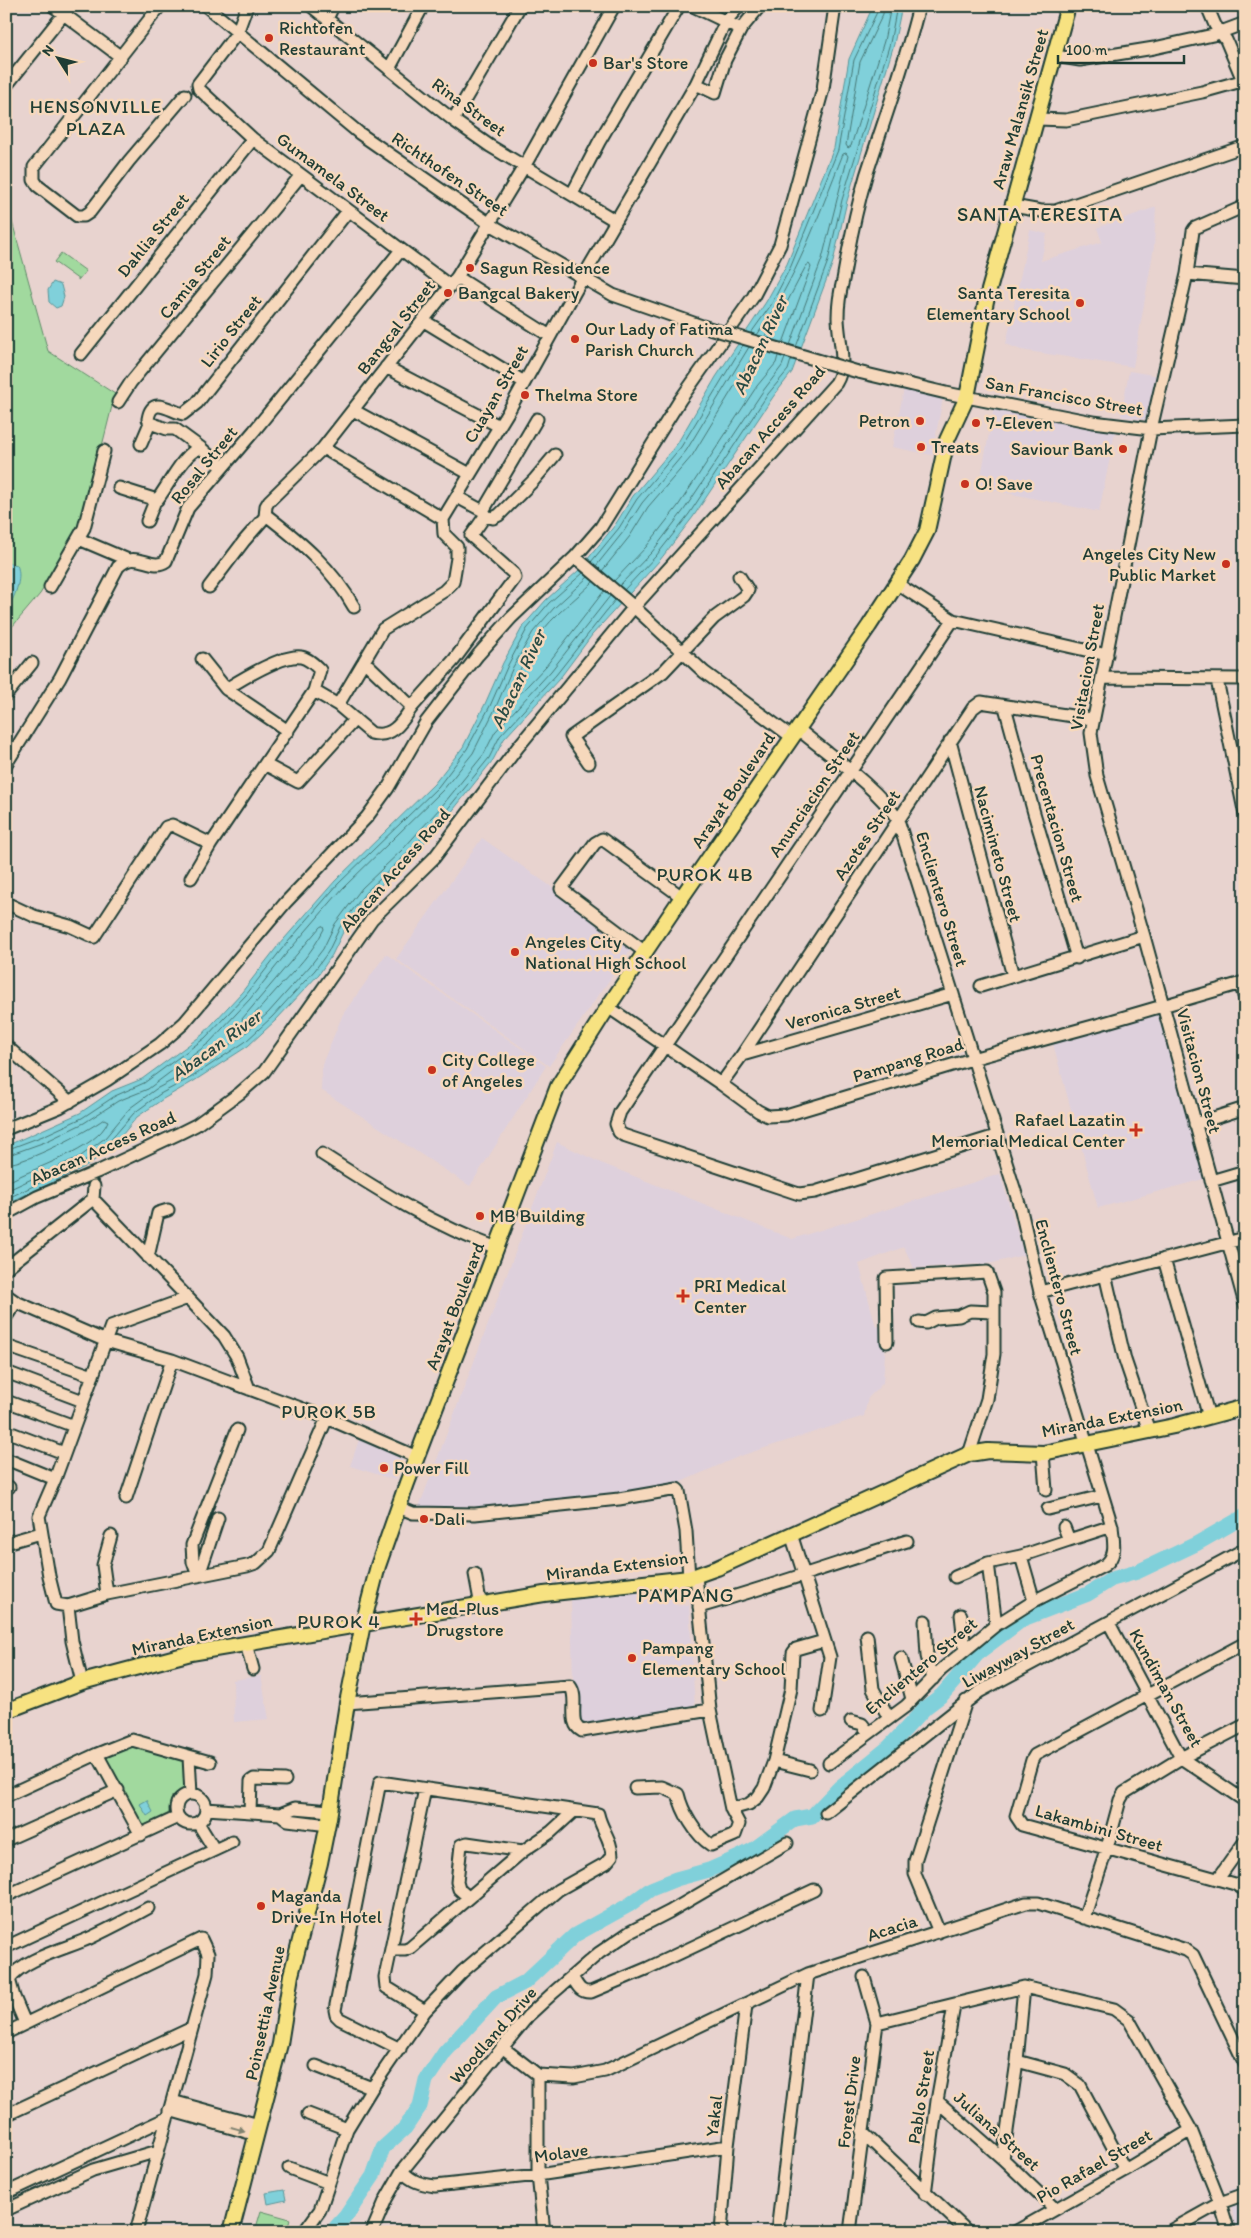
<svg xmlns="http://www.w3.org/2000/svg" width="1251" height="2238" font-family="Itim,sans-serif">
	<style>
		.built { fill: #ded0dc }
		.green { fill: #a1d99e; stroke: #608b69 }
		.water { fill: #80d0da; stroke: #599598 }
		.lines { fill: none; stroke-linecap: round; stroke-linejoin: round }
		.shore { stroke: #467876; stroke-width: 1 }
		.river { stroke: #80d0da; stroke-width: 15 }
		.minor-casing { stroke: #1f3d34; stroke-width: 15 }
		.major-casing { stroke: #1f3d34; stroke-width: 18 }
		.minor { stroke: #f6d8bc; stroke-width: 11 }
		.major { stroke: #f7e281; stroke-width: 14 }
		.minor-bridge-casing { stroke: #1f3d34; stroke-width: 15; stroke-linecap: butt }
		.minor-bridge { stroke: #f6d8bc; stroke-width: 11 }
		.oneway { fill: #808371 }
		.poi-dot { fill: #c8321e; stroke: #f6d8bc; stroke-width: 2 }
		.labels { text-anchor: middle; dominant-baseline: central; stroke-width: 5; stroke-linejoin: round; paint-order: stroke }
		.poi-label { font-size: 18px; fill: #1f3d34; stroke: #f6d8bc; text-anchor: start }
		.street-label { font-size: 18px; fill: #1f3d34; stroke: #f6d8bc }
		.neighbourhood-label { font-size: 19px; letter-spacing: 1px; fill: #1f3d34; stroke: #f6d8bc }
		.water-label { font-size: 19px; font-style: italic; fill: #294c45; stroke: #f6d8bc }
		.quarter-label { font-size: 20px; letter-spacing: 1px; fill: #1f3d34; stroke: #f6d8bc }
	</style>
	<rect width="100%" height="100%" fill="#e8d3cf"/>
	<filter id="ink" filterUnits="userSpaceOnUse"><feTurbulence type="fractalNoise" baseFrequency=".02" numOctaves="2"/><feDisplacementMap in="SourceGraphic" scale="10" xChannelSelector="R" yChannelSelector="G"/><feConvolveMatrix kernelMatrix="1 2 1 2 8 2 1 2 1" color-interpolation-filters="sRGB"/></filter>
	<g filter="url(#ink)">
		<path class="built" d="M1156 207 1154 247 1133 367 1021 350 1006 344 1030 230 1047 234 1041 261 1102 242 1097 228Z
			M1129 371 1159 376 1151 421 1121 416Z
			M904 389 943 398 932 455 892 447Z
			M994 407 1115 432 1099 512 979 487Z
			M482 838 634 945 549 1066 396 959Z
			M386 954 546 1066 470 1186 321 1090 322 1064 343 1014Z
			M1161 1009 1207 1178 1098 1208 1052 1040Z
			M557 1142 601 1163 792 1239 1000 1174 1024 1255 993 1263 914 1268 904 1247 859 1264 876 1327 887 1325 883 1383 868 1398 864 1416 740 1456 674 1485 539 1505 419 1507Z
			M360 1437 404 1454 395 1480 350 1466Z
			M676 1587 677 1606 689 1605 695 1709 574 1727 571 1597Z
			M261 1676 269 1719 234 1722 233 1680Z
			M1245 2187V2232H1236L1229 2190Z"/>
		<path class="green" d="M6 200 48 351 115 394 87 506 74 539 40 594 6 634Z
			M61 253 86 271 79 280 54 262Z
			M126 1743 184 1760C185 1777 191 1788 172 1796L169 1813 143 1826 103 1755Z
			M261 2211 290 2219 287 2232 255 2231Z"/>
		<path class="water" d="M873 6H902L894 44 847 201 833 262 792 372 773 397 693 517 660 560 592 635 560 678 504 739 493 760 450 814 411 857 370 895 344 930 332 955 319 974 276 1020 248 1046 194 1081 163 1099 137 1117 113 1146 87 1166 6 1204V1146L80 1113 112 1091 142 1079 202 1035 242 992 277 947 335 881 434 784 463 747 485 704 503 663 523 626 546 600 579 570 615 525 633 496 677 444 716 377 766 302 787 264 834 148 849 59Z
			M53 282 61 285 64 297 61 306 56 308 49 302 48 290Z
			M6 562 17 565C23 579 14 599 6 611Z
			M147 1800 153 1812 147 1816 140 1804Z
			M284 2190 286 2200 268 2204 266 2193Z"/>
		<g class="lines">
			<path class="shore" d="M884 6 883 14 860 62 846 145 848 148 851 146 884 41 891 6
				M751 333 771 305 791 266 838 150 854 60 877 12V6
				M757 335C796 280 818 217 843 154L846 153 848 156 822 259 790 345
				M765 337 782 312 806 266 809 264 811 267 783 343
				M796 347 828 261 842 200 890 43 897 6
				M591 562 619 528 637 499 681 447 743 345
				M596 566 624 531 642 503 686 451 749 347
				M602 571 630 536 648 507 692 456 757 349
				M614 581 646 547 678 506 757 386 776 363 778 356
				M593 582C575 600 553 615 538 637 525 656 516 679 507 700L508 703H511L546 666 604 591
				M619 586 652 552 684 510 763 391 782 366 785 358
				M624 590 656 556 689 514 768 394 788 370 791 360
				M323 926 324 929C312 953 296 969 278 988 267 1000 258 1012 246 1022H243L242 1019 320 927Z
				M6 1150 43 1136 82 1118 115 1096 144 1083 205 1038 246 995 281 950 338 884 438 787 467 749 490 706 508 665 527 629 549 603 583 573
				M6 1156 45 1142 84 1123 118 1101 148 1089 209 1043 250 999 286 954 343 888 443 790 473 753 495 709 513 667 533 632 554 608 588 577
				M6 1164C28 1163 86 1132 104 1119L108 1121C98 1149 32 1168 6 1183
				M6 1191 81 1156 105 1138 130 1108 156 1089 188 1072 241 1037 268 1013 310 966 323 949 335 924 362 888 403 849 441 807 484 754 495 732 551 671 610 596
				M6 1199 84 1162 109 1142 134 1113 160 1094 192 1077 245 1042 272 1017 315 970 328 952 340 927 366 892 408 853 446 811 489 758 500 736 556 675 615 600"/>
			<path class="river" d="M335 2232 336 2227 346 2216 373 2176 383 2148 405 2128 420 2106 426 2080 445 2052 496 1997 525 1982 575 1935 629 1905 651 1889 676 1879 709 1870 741 1856 754 1849 795 1819 812 1816 840 1787 889 1747 926 1707 942 1695 979 1652 1023 1619 1088 1594 1112 1579 1137 1572 1196 1544 1245 1516"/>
			<g class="minor-casing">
				<path id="minor" d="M53 6 121 57
					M160 6 34 167V180L38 186 77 216H84L90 212 129 161 185 95
					M206 6 359 133 490 224 613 295 702 326
					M247 6 237 33 198 84 199 89 253 139 450 286
					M311 6 453 120 490 146 616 221
					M693 6 741 29 760 6
					M1207 6 1215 25 1226 40 1245 85
					M327 19 333 6
					M1055 56 1080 60 1154 48 1213 35 1245 23
					M389 69 423 6
					M696 84 715 93 725 60 741 29
					M6 86 70 6
					M1038 119 1066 120 1202 92 1245 80
					M453 120 520 6
					M572 194 599 142 679 6
					M1013 206 1041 211H1055L1245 146
					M1245 206 1195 228 1193 231 1187 274 1151 429 1091 733 1097 776 1144 936 1245 1304
					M1187 274 1245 279
					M457 277 550 336
					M424 321 524 382
					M81 354 253 139
					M386 367 499 426
					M858 372 946 393 1093 422 1151 429 1245 425
					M118 402 131 382 301 175
					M353 410 470 474
					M150 423 167 429H175L201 448
					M141 444 150 423 148 419C152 395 170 411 183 414L197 403 348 211
					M323 448 443 519 508 412 582 279 696 84 726 21 739 6
					M119 488 157 500C167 488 185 450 201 448L222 467
					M457 497 483 511
					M266 515C301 542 332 568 354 607
					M485 516 493 518 499 515 534 480 555 455
					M147 521 155 501
					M79 539 126 559
					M575 557 634 607 704 672 792 737
					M896 583 953 620
					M50 587 84 528 104 451
					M209 587 244 541 265 517 266 506 269 501 323 448 457 277 525 165 614 6
					M202 659 226 689C242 679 283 654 301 657 308 658 315 665 320 670L314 691 211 844
					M364 661 412 707 454 660 515 578 514 574 471 536 485 516 483 511 537 419
					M1102 678 1245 679
					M1217 680 1245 815
					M226 689 288 731
					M314 691 338 705 371 733C392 739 402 722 412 707
					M6 695 32 663
					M338 705 383 629 444 591 453 582 457 558V547L444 534 443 519
					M1005 707 1034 813 1077 958
					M798 729C829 755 877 787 898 820L1021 1210 1040 1292 1112 1526C1113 1540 1118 1555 1105 1565L1034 1601 996 1625 941 1670 906 1706 829 1763
					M950 741 1013 976
					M589 763 571 737 663 672 714 618 744 596 748 590 739 576
					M6 764 60 678 118 567C136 548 151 572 166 561L188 508 254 431 401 250
					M266 765 298 782 355 719
					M6 903 34 916 70 926 94 937 166 827 172 825 211 844 191 878
					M645 952 561 889 595 843 602 839 682 897
					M1240 983 1245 999
					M981 986 1144 936
					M608 1007 721 1084 758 1111 768 1116 786 1115 972 1059 1104 1023 1245 982
					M6 1046 70 1102
					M742 1055 953 994
					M721 1084 742 1055 973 708 981 702 987 703 1092 719
					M1195 1124 1245 1108
					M6 1129 60 1107 107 1080 160 1044 184 1023 286 902 367 817 388 788 426 722 478 655 511 618 575 557 601 527 680 400 753 297 780 245 823 89 835 6
					M996 1136 815 1192 799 1194 623 1135 619 1132 616 1124 620 1112 953 620 1107 655
					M322 1154C378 1190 433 1225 497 1248
					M1211 1181 1245 1171
					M93 1199 188 1298
					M6 1214 37 1197 97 1172 180 1133 196 1125 240 1093 264 1072 372 919 434 858 518 747 634 607 836 383C848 364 838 339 838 317 838 304 840 292 843 280 849 245 856 210 866 176 884 120 905 64 919 6
					M148 1257 158 1213 168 1210
					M1164 1259 1209 1417
					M6 1268 93 1199 94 1186
					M1105 1274 1125 1360 1149 1431
					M1040 1292 1245 1238
					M6 1295 16 1302 106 1341 172 1360 327 1418 417 1457
					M6 1317 16 1302
					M919 1322 926 1323 936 1318 959 1316 970 1311 993 1312
					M887 1342 886 1278 987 1272 994 1292V1354L987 1399 969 1454
					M6 1346 93 1376
					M6 1372 83 1401
					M249 1389 237 1357 224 1336 188 1298 111 1326 55 1479 39 1516 49 1576 56 1604 68 1606 107 1594 247 1566 256 1563 269 1551 327 1418
					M6 1401 74 1426
					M6 1431 64 1453
					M1043 1453 1046 1490
					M6 1459 55 1479
					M6 1486 9 1487
					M126 1498 172 1360
					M398 1507 413 1513 475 1514 619 1499 677 1489 679 1491 686 1531 689 1578
					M1048 1509 1102 1496
					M791 1534 830 1657 822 1711
					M1069 1540 1112 1526
					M6 1543 41 1533
					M1021 1556 1034 1601
					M197 1572 202 1566 218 1518
					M475 1574 481 1606
					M198 1576 193 1562 192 1545 237 1430
					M955 1577 988 1563
					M107 1594 103 1565 111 1536
					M68 1606 72 1641 82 1682
					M699 1607C769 1587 838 1563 907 1541
					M961 1615 965 1650
					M925 1621 927 1656 933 1679
					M1109 1623 1181 1758 1245 1801
					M996 1625 988 1563 1021 1556 1069 1540 1064 1527
					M867 1636 873 1689 889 1718
					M1245 1643 1035 1755 1032 1760 1016 1816 1022 1825 1235 1884 1245 1890
					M246 1644 253 1669
					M901 1658 912 1699
					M347 1703 570 1686C580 1698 566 1723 582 1731L710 1710
					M851 1721 862 1724 869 1733
					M97 1754 141 1835
					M189 1757 191 1794
					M774 1761 810 1770
					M635 1788 662 1787 678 1794C682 1811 695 1835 711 1845L735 1835 739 1824 731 1809 710 1710 696 1576
					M176 1809a15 15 0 1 1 30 0a15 15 0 1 1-30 0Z
					M6 1796 97 1754 132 1740 210 1762
					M206 1809 280 1814 288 1820 328 1825
					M731 1809 749 1804 758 1797 764 1788 774 1761 791 1689 793 1653 796 1649 824 1641
					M250 1812 251 1781 254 1779 285 1780
					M826 1813 979 1692 1245 1549
					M280 1814 295 1808 330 1811
					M198 1823 214 1849
					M6 1840 118 1790
					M1218 1879 1245 1841
					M6 1896 178 1817
					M468 1897 459 1889 457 1882 461 1845 467 1843 523 1851
					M1084 1918 1107 1848 1120 1800 1124 1793 1181 1758 1245 1725
					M939 1932 915 1874V1861L966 1701
					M6 1947 232 1842
					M391 1950H405L410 1948 523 1851 551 1832 574 1811
					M572 1977C578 1986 580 1993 591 1992L648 1968 814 1890
					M425 2011 386 1987 385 1977 425 1789
					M25 2023 14 1997 9 1979C24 1958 69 1948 92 1937 111 1928 130 1918 148 1908
					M877 2023 1024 1987 1114 2009 1129 2020 1191 2130 1220 2203 1229 2232
					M6 2033 201 1939 208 1954 207 1974 136 2232
					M502 2047 538 2075 574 2077 605 2071 808 1974 1026 1903H1038L1186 1950 1193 1955 1245 2064
					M1017 2061 1024 1987
					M316 2066 372 2088
					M538 2075V2175L544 2232
					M172 2101 259 2125
					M937 2101 1003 2159 1054 2208
					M169 2110 257 2135
					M308 2114 347 2129
					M6 2115 192 2028
					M862 2132 968 2232
					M1003 2159 1017 2061 1065 2074 1080 2085 1125 2170
					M289 2168 329 2183
					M402 2171C412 2182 421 2184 435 2186L538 2175 728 2146
					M6 2193 167 2118
					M925 2194 937 2101 954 2006
					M6 2210 93 2170 158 2151
					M304 2232 320 2210 347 2129 372 2088 425 2011 462 1972 558 1890 606 1863 612 1856C612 1840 601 1829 598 1814L380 1782 335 2010 336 2015 340 2019 400 2049
					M372 2232 386 2199 402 2171 528 2016 554 1992 599 1953 630 1932 669 1912 787 1843
					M721 2232 728 2146 746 2005
					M777 2232 808 1974
					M850 2232 877 2023 864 1977
					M1015 2232 1125 2170 1191 2130
					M1168 2232 1220 2203 1245 2194"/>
			</g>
			<g class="major-casing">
				<path id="major" d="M6 1711 82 1682 191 1653 544 1594 689 1578 717 1568 969 1454 988 1451 1043 1453 1174 1426 1245 1407
					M231 2232 280 2044 291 1975 320 1863 329 1818 347 1703 363 1624 378 1566 407 1483 558 1086 608 1007 682 897 869 626 912 560 927 531 947 440 967 397 986 301 1068 6"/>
			</g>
			<use href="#minor" class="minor"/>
			<use href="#major" class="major"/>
			<g class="minor-bridge-casing">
				<path id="minor-bridge" d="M702 326 858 372"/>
			</g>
			<use href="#minor-bridge" class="minor-bridge"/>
		</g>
		<defs><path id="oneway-solid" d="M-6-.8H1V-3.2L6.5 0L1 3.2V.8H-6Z" transform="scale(1.25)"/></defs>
		<use class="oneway" href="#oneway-solid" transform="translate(238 2129) rotate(16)"/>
	</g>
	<g class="poi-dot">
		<circle cx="269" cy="38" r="5"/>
		<circle cx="593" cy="63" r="5"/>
		<circle cx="470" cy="268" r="5"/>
		<circle cx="448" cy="293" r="5"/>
		<circle cx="1080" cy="303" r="5"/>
		<circle cx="575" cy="339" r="5"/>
		<circle cx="525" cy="395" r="5"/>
		<circle cx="920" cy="421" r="5"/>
		<circle cx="976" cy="423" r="5"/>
		<circle cx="921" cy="447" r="5"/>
		<circle cx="1123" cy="449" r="5"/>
		<circle cx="965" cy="484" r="5"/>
		<circle cx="1226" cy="564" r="5"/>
		<circle cx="515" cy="952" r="5"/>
		<circle cx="432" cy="1070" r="5"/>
		<path d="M1133.5 1122.5h5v5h5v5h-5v5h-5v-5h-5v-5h5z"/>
		<circle cx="480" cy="1216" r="5"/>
		<path d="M680.5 1288.5h5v5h5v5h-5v5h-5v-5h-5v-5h5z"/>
		<circle cx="384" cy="1468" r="5"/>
		<circle cx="424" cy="1519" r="5"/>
		<path d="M413.5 1611.5h5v5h5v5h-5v5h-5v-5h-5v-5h5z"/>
		<circle cx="632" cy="1658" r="5"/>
		<circle cx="261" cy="1906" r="5"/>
	</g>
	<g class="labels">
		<g class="poi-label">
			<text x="279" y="28">Richtofen<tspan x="279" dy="21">Restaurant</tspan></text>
			<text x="603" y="63">Bar's Store</text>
			<text x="480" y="268">Sagun Residence</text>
			<text x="458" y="293">Bangcal Bakery</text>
			<text x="1070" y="293" text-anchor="end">Santa Teresita<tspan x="1070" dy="21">Elementary School</tspan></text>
			<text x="585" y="329">Our Lady of Fatima<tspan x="585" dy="21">Parish Church</tspan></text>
			<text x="535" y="395">Thelma Store</text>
			<text x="910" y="421" text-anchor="end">Petron</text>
			<text x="986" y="423">7-Eleven</text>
			<text x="931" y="447">Treats</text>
			<text x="1113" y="449" text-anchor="end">Saviour Bank</text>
			<text x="975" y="484">O! Save</text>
			<text x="1216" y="554" text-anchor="end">Angeles City New<tspan x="1216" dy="21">Public Market</tspan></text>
			<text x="525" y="942">Angeles City<tspan x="525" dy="21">National High School</tspan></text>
			<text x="442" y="1060">City College<tspan x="442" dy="21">of Angeles</tspan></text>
			<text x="1125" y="1120" text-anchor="end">Rafael Lazatin<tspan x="1125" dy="21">Memorial Medical Center</tspan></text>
			<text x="490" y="1216">MB Building</text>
			<text x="694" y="1286">PRI Medical<tspan x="694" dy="21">Center</tspan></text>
			<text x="394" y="1468">Power Fill</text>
			<text x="434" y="1519">Dali</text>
			<text x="426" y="1609">Med-Plus<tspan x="426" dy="21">Drugstore</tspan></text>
			<text x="642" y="1648">Pampang<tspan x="642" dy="21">Elementary School</tspan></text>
			<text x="271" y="1896">Maganda<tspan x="271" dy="21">Drive-In Hotel</tspan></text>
		</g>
		<g class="street-label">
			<text transform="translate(469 107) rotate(36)">Rina Street</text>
			<text transform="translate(1020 109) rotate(-74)">Araw Malansik Street</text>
			<text transform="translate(450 174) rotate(34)">Richthofen Street</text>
			<text transform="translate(333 177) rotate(37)">Gumamela Street</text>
			<text transform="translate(153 235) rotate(-51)">Dahlia Street</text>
			<text transform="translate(195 277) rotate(-51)">Camia Street</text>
			<text transform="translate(396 327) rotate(-52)">Bangcal Street</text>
			<text transform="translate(231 331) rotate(-52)">Lirio Street</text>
			<text transform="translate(496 394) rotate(-60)">Cuayan Street</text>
			<text transform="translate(1064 396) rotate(10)">San Francisco Street</text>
			<text transform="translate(770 427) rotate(-49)">Abacan Access Road</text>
			<text transform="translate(204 465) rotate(-51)">Rosal Street</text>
			<text transform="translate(1087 667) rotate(-80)">Visitacion Street</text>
			<text transform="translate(733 790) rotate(-56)">Arayat Boulevard</text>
			<text transform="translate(814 794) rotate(-56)">Anunciacion Street</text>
			<text transform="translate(1057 828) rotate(74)">Precentacion Street</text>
			<text transform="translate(867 835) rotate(-56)">Azotes Street</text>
			<text transform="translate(998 854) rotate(75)">Nacimineto Street</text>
			<text transform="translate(395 870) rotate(-49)">Abacan Access Road</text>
			<text transform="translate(942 899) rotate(73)">Enclientero Street</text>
			<text transform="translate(843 1008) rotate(-16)">Veronica Street</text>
			<text transform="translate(908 1060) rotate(-17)">Pampang Road</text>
			<text transform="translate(1199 1071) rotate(75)">Visitacion Street</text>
			<text transform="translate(103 1148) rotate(-24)">Abacan Access Road</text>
			<text transform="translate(1059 1287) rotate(75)">Enclientero Street</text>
			<text transform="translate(455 1306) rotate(-69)">Arayat Boulevard</text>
			<text transform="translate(1112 1418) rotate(-11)">Miranda Extension</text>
			<text transform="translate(617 1566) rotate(-7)">Miranda Extension</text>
			<text transform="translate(202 1635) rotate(-12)">Miranda Extension</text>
			<text transform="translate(1018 1653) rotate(-29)">Liwayway Street</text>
			<text transform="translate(921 1666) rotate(-40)">Enclientero Street</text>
			<text transform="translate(1166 1688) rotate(61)">Kundiman Street</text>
			<text transform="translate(1099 1828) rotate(16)">Lakambini Street</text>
			<text transform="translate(892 1928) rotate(-18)">Acacia</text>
			<text transform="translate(265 2013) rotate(-78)">Poinsettia Avenue</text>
			<text transform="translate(493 2035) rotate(-49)">Woodland Drive</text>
			<text transform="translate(921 2097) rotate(-81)">Pablo Street</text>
			<text transform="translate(849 2102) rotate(-83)">Forest Drive</text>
			<text transform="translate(714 2116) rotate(-83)">Yakal</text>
			<text transform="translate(997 2131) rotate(42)">Juliana Street</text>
			<text transform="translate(561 2153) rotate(-8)">Molave</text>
			<text transform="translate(1094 2166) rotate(-30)">Pio Rafael Street</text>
		</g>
		<g class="neighbourhood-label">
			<text x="96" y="106">HENSONVILLE<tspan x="96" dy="22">PLAZA</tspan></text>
			<text x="705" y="874">PUROK 4B</text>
			<text x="329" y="1411">PUROK 5B</text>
			<text x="339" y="1621">PUROK 4</text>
		</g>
		<g class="water-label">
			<text transform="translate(760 345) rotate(-65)">Abacan River</text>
			<text transform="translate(518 679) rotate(-65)">Abacan River</text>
			<text transform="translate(216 1045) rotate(-36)">Abacan River</text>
		</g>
		<g class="quarter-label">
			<text x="1040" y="214">SANTA TERESITA</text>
			<text x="686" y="1595">PAMPANG</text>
		</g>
	</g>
	<rect width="1251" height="2238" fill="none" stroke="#f6d8bc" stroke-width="25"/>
	<rect x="12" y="12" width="1226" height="2213" fill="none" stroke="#1f3d34" stroke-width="2" filter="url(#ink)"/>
	<g transform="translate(58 58) rotate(306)" stroke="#f6d8bc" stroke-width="4" paint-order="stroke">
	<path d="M0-4L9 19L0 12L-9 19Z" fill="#1f3d34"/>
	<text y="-8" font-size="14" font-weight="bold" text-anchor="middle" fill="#1f3d34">N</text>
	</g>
	<path d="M1058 55v8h126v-8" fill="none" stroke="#1f3d34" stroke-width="2.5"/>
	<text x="1066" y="55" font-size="15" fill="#1f3d34" stroke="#f6d8bc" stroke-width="4" paint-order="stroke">100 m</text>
</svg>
